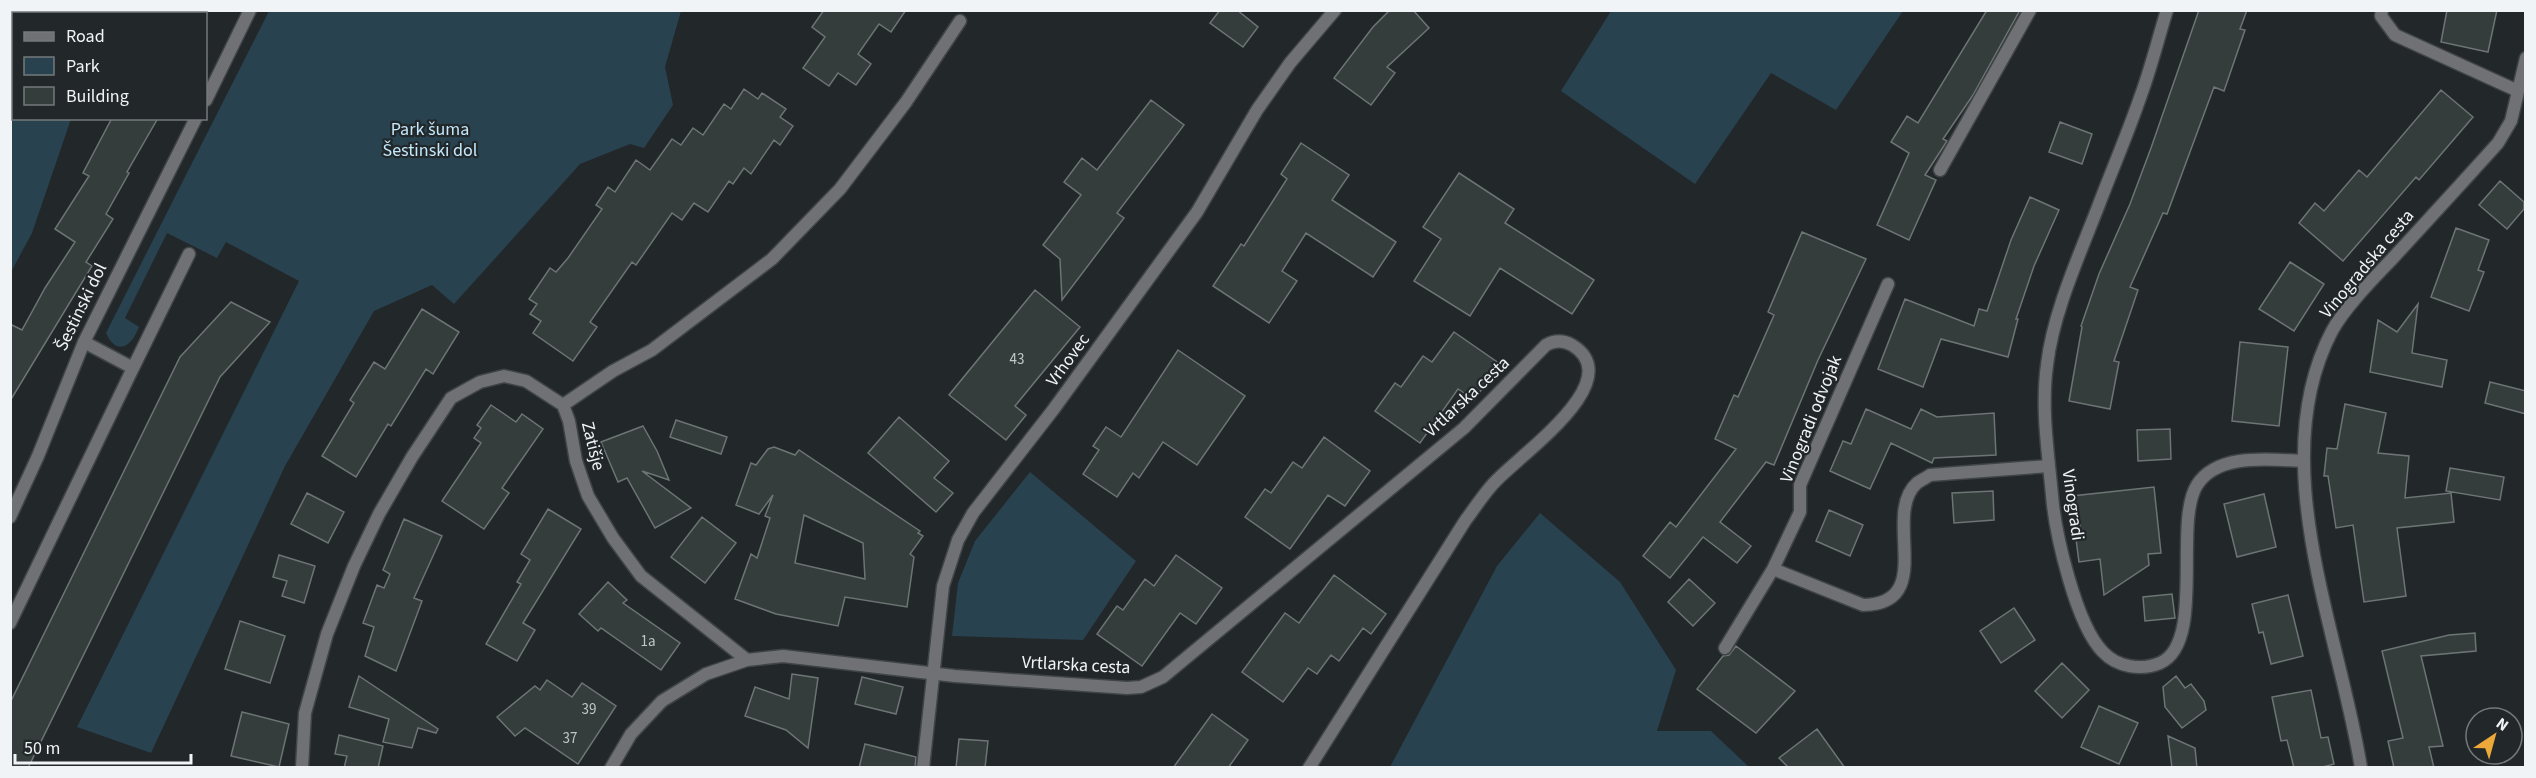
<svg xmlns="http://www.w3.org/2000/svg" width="2536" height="778" font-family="'Source Sans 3',sans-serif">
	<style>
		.green { fill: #29424f }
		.building { fill: #353c3c; stroke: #6d7474; stroke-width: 1.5; fill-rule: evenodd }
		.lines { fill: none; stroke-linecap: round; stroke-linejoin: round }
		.service-casing { stroke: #3f4447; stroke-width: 15 }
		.minor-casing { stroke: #3f4447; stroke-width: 15 }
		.tertiary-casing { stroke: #3f4447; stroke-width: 15 }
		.service { stroke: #707174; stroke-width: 12 }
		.minor { stroke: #707174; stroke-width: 12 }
		.tertiary { stroke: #707174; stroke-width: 12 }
		.labels { text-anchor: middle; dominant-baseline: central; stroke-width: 4.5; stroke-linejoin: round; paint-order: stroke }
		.number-label { font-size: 15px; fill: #c1c6c8 }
		.park-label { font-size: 18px; fill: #c3e8fc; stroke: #22272a }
		.street-label { font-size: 18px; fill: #f0f4f6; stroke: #22272a }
	</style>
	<rect width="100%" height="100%" fill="#22272a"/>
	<path class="green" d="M10 11 11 10 120 11 118 14H14L13 27 11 22Z
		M269 11H681L665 67 673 105 644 148 630 144 580 164 454 304 432 285 374 311 285 466 151 753 77 727 299 281 226 242 217 258 167 233 125 318 139 327C132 346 117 357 106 333Z
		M1611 11V10L1903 11 1836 110 1771 73 1695 184 1561 91Z
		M13 41 14 118 71 119 32 233 11 272 10 46Z
		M1030 472 1136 561 1083 640 952 636 958 583 975 541Z
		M1540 513 1620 582 1676 670 1657 731H1711L1749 767H1390L1497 566Z"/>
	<path class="building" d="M824 10H906L891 32 879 24 858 54 871 64 856 85 838 73 829 86 803 68 825 37 812 27Z
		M1220 10H1237L1258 27 1243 47 1210 23Z
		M1390 10H1413L1429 28 1387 67 1395 73 1371 105 1334 78 1373 27Z
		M1987 10H2020L1973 95 1943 139 1947 141 1925 175 1936 180 1909 240 1877 225 1909 153 1891 142 1907 116 1918 123Z
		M2199 10H2247L2240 29 2245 30 2224 91 2214 87 2167 214 2163 213 2130 287 2138 290 2114 361 2119 362 2110 409 2069 401 2082 327 2081 326 2099 274 2130 204 2151 148Z
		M2447 10H2497L2488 52 2441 42Z
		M744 89 758 99 762 93 786 109 780 117 793 126 780 145 774 140 751 174 744 168 733 184 729 181 708 212 694 203 682 220 672 213 636 265 632 262 590 322 597 327 573 361 533 333 541 321 530 314 537 304 529 299 550 268 556 272 568 258 602 209 596 205 608 187 615 192 636 160 650 170 672 139 681 145 693 128 703 135 724 104 731 109Z
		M2441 90 2473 117 2419 180 2416 177 2343 261 2299 223 2315 203 2324 211 2359 170 2367 177Z
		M1151 100 1184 125 1117 213 1124 218 1062 300 1060 259 1043 245 1081 195 1064 182 1082 158 1097 170Z
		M112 118H158L127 172 129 173 106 214 113 219 86 262 92 266 10 401V324L22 330 45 288 75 242 55 229 89 176 83 173Z
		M2060 122 2092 134 2082 164 2049 152Z
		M1301 143 1349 175 1332 200 1396 242 1373 277 1306 233 1282 271 1297 281 1269 323 1213 286 1241 244 1244 246 1287 179 1281 174Z
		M1459 173 1514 209 1505 223 1594 280 1572 314 1500 268 1470 316 1414 281 1441 239 1423 227Z
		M2500 181 2524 202V209L2507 229 2479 205Z
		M2030 197 2059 210 2034 266 2016 319H2018L2008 357 1941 339 1923 387 1878 369 1905 299 1974 326 1979 309 1987 311 2011 240Z
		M2456 228 2489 240 2478 270 2484 272 2469 311 2431 297Z
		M1802 232 1866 259 1818 360 1774 465 1766 462 1720 522 1751 546 1737 563 1703 537 1670 578 1643 556 1670 522 1676 527 1736 449 1715 439 1734 395 1738 397 1774 315 1768 312Z
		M2290 262 2324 284 2294 331 2259 309Z
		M1035 290 1080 327 1015 406 1026 415 1006 440 949 395Z
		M231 302 270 322 220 377 28 768H10V703L180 357Z
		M2418 304 2412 353 2447 360 2442 387 2370 372 2378 320 2397 332Z
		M422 309 459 332 433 374 426 369 391 426 388 424 356 477 322 456 354 403 350 400 374 362 385 369Z
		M1454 332 1500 364 1474 400 1458 389 1420 443 1375 411 1395 383 1401 387 1423 356 1432 362Z
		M2240 342 2288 347 2279 426 2232 421Z
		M1178 350 1245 396 1197 465 1163 442 1139 478 1133 473 1117 497 1083 474 1099 450 1093 446 1106 427 1121 437Z
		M2490 382 2526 391V414L2485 403Z
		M2345 404 2386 413 2378 453 2409 456 2405 498 2451 493 2454 522 2397 528 2406 596 2364 602 2353 525 2336 528 2328 476H2324L2327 448 2337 449Z
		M491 405 516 422 522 414 543 429 502 488 509 493 484 529 442 501 481 443 474 438 481 428 477 425Z
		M1866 409 1911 429 1921 409 1937 417 1994 413 1996 455 1934 458 1932 463 1891 443 1870 489 1830 471 1843 441 1851 444Z
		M899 417 949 461 934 478 953 493 936 512 868 453Z
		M676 420 727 437 721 454 670 437Z
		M643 426 657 451 669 480 642 471 691 508 655 528 627 478 618 482 601 442Z
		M2170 429 2171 459 2138 461 2137 430Z
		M1324 437 1370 471 1345 506 1328 495 1290 549 1245 517 1265 489 1271 493 1293 462 1302 468Z
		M774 447 795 455 799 450 920 531 918 533 923 536 910 554 914 557 907 607 845 597 838 626 776 614 735 599 751 554 757 558 770 518 765 516 773 495 759 514 736 505 751 463 756 465 768 449ZM804 515 863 543 865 579 795 563Z
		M2450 468 2504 477 2500 500 2446 491Z
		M2154 487 2161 553 2148 554 2149 565 2104 595 2100 559 2079 562 2076 539H2081L2079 515 2074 516 2072 496Z
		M1993 491 1994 520 1954 523 1952 493Z
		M307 493 344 512 328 543 291 524Z
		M2264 494 2276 547 2237 557 2224 504Z
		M548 509 581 529 523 623 535 630 517 661 486 644 521 584 517 582 530 560 521 554Z
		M1829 510 1863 525 1850 556 1816 541Z
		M702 517 736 543 705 583 671 557Z
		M404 519 442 536 414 598 422 601 396 671 365 656 374 627 363 623 377 585 384 588 390 574 383 570Z
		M279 555 315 566 304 603 282 596 287 581 273 577Z
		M1176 555 1222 588 1196 624 1180 613 1142 666 1097 634 1117 606 1123 610 1145 579 1154 586Z
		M1334 575 1386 614 1371 634 1363 628 1339 661 1331 655 1317 674 1308 668 1283 702 1242 672 1285 613 1299 623Z
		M1689 579 1715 603 1693 626 1668 602Z
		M608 582 627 600 623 603 680 643 661 670 601 628 598 631 579 614Z
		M2172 594 2175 618 2145 621 2143 597Z
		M2288 595 2303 656 2271 664 2263 632 2259 633 2252 604Z
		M2014 608 2035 640 2001 663 1980 631Z
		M240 621 285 636 270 683 225 669Z
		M2475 633 2476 651 2421 656 2443 746 2429 747 2434 768H2394L2388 741 2403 738 2382 651 2449 635Z
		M1736 646 1795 691 1756 733 1697 689 1723 656 1729 655Z
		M2062 663 2089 690 2062 718 2035 691Z
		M792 674 818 678 808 748 786 730 745 716 755 687 789 699Z
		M359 676 438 729 436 733 418 728 412 748 383 742 389 719 349 707Z
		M2176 676 2185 688 2191 684 2204 701 2206 710 2182 728 2165 707 2163 687Z
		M862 677 903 687 896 714 855 704Z
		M547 680 572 697 582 683 616 706 578 764 525 728 515 736 497 717 535 686 540 690Z
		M2311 690 2321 738 2328 737 2334 764 2319 768H2294L2287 740 2281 741 2272 697Z
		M2099 706 2138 723 2119 764 2081 747Z
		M242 712 289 724 279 767 231 756Z
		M1212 714 1248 740 1228 768H1173Z
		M1817 729 1845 768H1789L1779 758Z
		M339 735 383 746 378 768H344L347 756 335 754Z
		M2168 736 2195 748 2197 768H2172Z
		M959 739 988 741 985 768H956Z
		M865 744 916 757 915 768H859Z"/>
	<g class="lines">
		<g class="service-casing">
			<path id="service" d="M84 342 133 368 189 254
				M563 405 613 371 652 350 772 259 840 189 906 102 960 21
				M10 623 133 368"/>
		</g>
		<g class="minor-casing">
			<path id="minor" d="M2167 10C2158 39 2151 68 2141 95 2128 133 2112 170 2098 207 2079 256 2053 313 2047 365 2041 408 2048 452 2052 495 2055 533 2076 625 2103 652 2117 667 2141 671 2160 663 2206 643 2173 523 2197 485 2218 452 2271 460 2304 461
				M2382 10 2381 16 2395 35 2518 91
				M1940 170 2030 10
				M1773 569 1863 605C1938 604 1881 515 1917 483 1921 480 1926 478 1930 475L2049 466
				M1725 648 1773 569 1800 512V485L1888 284
				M302 768 305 713 327 634 354 566 379 514 412 457 451 398 480 382 504 376 526 381 563 405 569 421 576 461 588 496 613 538 641 576 747 660
				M611 768 631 734 662 701 706 674 747 660 783 656 955 676 1127 688 1141 687 1163 677 1464 428 1546 345C1555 340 1563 340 1572 345 1631 381 1516 457 1493 484 1483 495 1474 509 1465 521L1309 768
				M2361 768C2340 633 2263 462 2332 331 2345 307 2374 278 2393 258 2428 220 2463 182 2498 143L2511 121 2526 58"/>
		</g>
		<g class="tertiary-casing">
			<path id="tertiary" d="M206 100 250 10
				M10 517 38 456 84 342 196 118
				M923 768 943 586 958 540 973 513 1053 410 1197 212 1257 110 1290 63 1335 10"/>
		</g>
		<use href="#service" class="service"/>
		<use href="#minor" class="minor"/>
		<use href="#tertiary" class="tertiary"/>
	</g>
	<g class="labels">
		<g class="number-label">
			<text x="1017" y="359">43</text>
			<text x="648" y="641">1a</text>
			<text x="589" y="709">39</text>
			<text x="570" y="738">37</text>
		</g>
		<g class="park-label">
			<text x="430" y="129">Park šuma<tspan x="430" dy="21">Šestinski dol</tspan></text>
		</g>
		<g class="street-label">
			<text transform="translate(2367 264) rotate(-50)">Vinogradska cesta</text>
			<text transform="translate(81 307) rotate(-64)">Šestinski dol</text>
			<text transform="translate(1068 360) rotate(-54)">Vrhovec</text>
			<text transform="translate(1467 397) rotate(-43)">Vrtlarska cesta</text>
			<text transform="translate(1811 419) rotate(-68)">Vinogradi odvojak</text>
			<text transform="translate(593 446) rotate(76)">Zatišje</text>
			<text transform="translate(2073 505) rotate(82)">Vinogradi</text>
			<text transform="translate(1076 665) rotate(3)">Vrtlarska cesta</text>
		</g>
	</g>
	<rect width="2536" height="778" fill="none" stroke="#f0f4f6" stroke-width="24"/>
	<rect x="12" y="12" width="195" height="108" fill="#22272a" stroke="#74797c" stroke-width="1.5"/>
	<rect x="24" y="32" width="30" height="9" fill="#707174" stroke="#74797c" stroke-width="1.5"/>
	<text x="66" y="42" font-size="18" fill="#f0f4f6">Road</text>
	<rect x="24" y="57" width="30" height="18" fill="#29424f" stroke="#74797c" stroke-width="1.5"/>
	<text x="66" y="72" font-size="18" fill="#f0f4f6">Park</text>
	<rect x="24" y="87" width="30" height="18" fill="#353c3c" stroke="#74797c" stroke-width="1.5"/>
	<text x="66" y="102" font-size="18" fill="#f0f4f6">Building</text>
	<g transform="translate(2494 736) rotate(36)"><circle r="28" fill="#22272a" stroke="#74797c" stroke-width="1.5"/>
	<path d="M0-4.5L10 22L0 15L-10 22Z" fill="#eca93a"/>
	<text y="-9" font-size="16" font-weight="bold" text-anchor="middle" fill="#f0f4f6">N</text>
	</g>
	<path d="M15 754v9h176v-9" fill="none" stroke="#f0f4f6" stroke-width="3"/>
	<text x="24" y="754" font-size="18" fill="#f0f4f6" stroke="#22272a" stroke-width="4.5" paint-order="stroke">50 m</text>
</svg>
